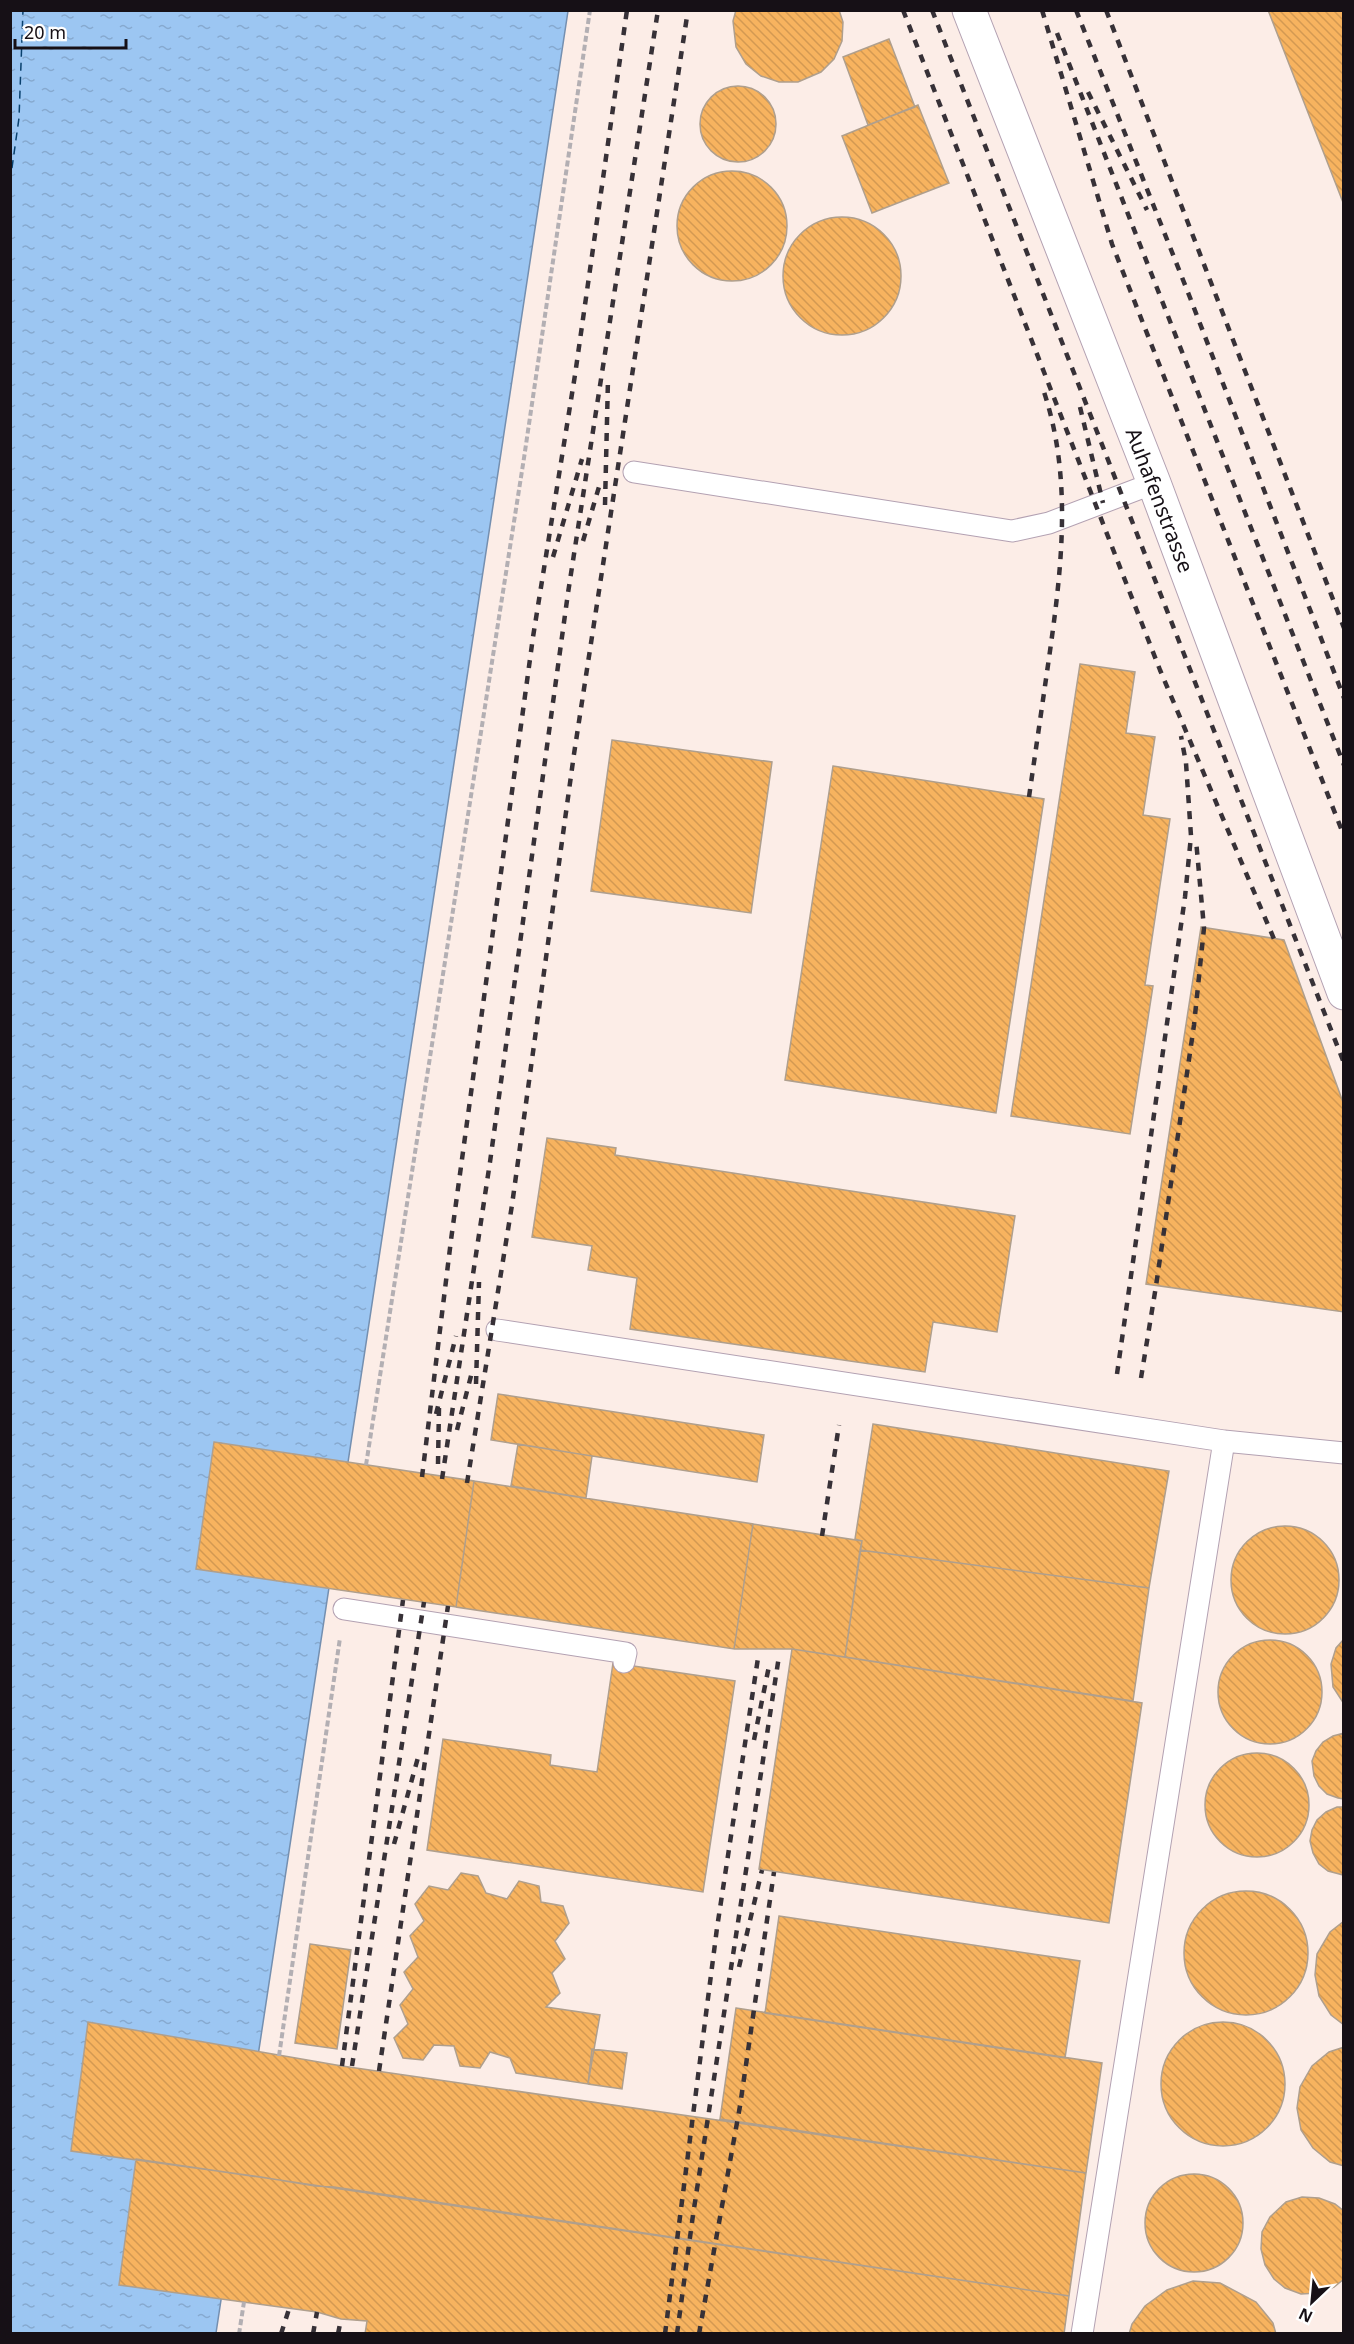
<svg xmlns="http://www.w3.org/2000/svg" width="1354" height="2344" font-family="'Noto Sans',sans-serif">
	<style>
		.industrial { fill: #fcede7 }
		.water { fill: url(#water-ripples); stroke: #748fb0; stroke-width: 1.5 }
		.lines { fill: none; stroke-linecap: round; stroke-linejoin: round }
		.ferry { stroke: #09406d; stroke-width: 1.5; stroke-dasharray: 8 6; stroke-linecap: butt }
		.building { fill: url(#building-back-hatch); stroke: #af9f8d; stroke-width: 1.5 }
		.service-casing { stroke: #b3a1b2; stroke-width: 23 }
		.minor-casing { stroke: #b3a1b2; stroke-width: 35 }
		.path { stroke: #b3afb3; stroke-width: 4; stroke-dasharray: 6 3; stroke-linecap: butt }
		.service { stroke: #fff; stroke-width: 21 }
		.minor { stroke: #fff; stroke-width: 33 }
		.rail { stroke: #373137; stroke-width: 4.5; stroke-dasharray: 8 8; stroke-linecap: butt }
		.labels { text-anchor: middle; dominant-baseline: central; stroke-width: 5; stroke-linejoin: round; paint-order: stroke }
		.street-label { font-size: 21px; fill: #161016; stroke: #fff }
	</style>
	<defs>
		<pattern id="water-ripples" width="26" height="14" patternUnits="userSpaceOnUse" patternTransform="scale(1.5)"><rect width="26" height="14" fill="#9cc6f2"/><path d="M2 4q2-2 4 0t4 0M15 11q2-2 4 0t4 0" fill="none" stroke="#86a9cf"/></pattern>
		<pattern id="building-back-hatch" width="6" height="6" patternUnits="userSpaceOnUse" patternTransform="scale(1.5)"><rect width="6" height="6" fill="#f7b35f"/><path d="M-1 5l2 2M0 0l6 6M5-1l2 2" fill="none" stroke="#d39952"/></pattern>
	</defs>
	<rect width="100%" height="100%" fill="#fdf9fd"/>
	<path class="industrial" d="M568 11H1343V2333L216 2334Z"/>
	<path class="water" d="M11 11H568L216 2333 11 2334Z"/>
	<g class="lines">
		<path class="ferry" d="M10 182 19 118 23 10"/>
	</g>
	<path class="building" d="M736 10H839L843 22 842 41 834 59 821 72 798 82H779L761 76 746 64 736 47 733 21Z
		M1268 10H1344V205Z
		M889 39 915 107 868 125 843 57Z
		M700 124a38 38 0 1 1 76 0a38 38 0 1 1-76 0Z
		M918 105 949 183 872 213 842 136Z
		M677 226a55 55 0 1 1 110 0a55 55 0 1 1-110 0Z
		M783 276a59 59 0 1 1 118 0a59 59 0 1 1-118 0Z
		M1080 664 1135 672 1126 733 1155 737 1143 815 1170 819 1145 985 1153 986 1130 1134 1011 1116Z
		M612 740 772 762 751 913 591 891Z
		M833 766 1044 799 996 1113 785 1080Z
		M1201 927 1284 940 1344 1105V1312L1146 1284Z
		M547 1138 616 1148 615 1155 1015 1216 997 1332 933 1322 925 1372 630 1329 637 1278 588 1270 592 1246 532 1237Z
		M498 1394 764 1435 757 1482 491 1440Z
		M873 1424 1169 1471 1149 1588 860 1550 862 1541 855 1539Z
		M214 1442 474 1481 456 1607 196 1569Z
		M518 1444 592 1456 586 1498 511 1486Z
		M474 1481 753 1524 734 1649 456 1607Z
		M753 1524 862 1541 845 1657 792 1649H734Z
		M1231 1580a54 54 0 1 1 108 0a54 54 0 1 1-108 0Z
		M860 1550 1149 1588 1133 1701 845 1657Z
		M1344 1639V1704L1333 1687 1331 1664 1336 1648Z
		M1218 1692a52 52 0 1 1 104 0a52 52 0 1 1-104 0Z
		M792 1649 1142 1703 1109 1923 759 1869Z
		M613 1663 735 1681 703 1892 427 1850 443 1739 551 1755 550 1765 597 1772Z
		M1344 1733V1799L1338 1798 1327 1794 1319 1786 1314 1776 1312 1761 1316 1751 1323 1742 1333 1736Z
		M1205 1805a52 52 0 1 1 104 0a52 52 0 1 1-104 0Z
		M1337 1807H1344L1343 1875 1328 1871 1319 1864 1313 1853 1310 1841 1312 1830 1317 1820 1326 1812Z
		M461 1873 478 1876 486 1893 507 1899 519 1881 539 1886 541 1902 563 1906 569 1923 555 1941 565 1959 552 1973 560 1993 546 2007 600 2015 588 2084 516 2073 510 2058 490 2052 480 2068 460 2066 454 2046 434 2045 423 2060 403 2058 394 2038 408 2024 400 2005 413 1989 404 1972 418 1957 410 1936 424 1921 415 1904 429 1886 448 1890Z
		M1184 1953a62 62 0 1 1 124 0a62 62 0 1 1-124 0Z
		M779 1916 1080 1961 1065 2058 765 2013Z
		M1344 1921V2025L1331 2015 1319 1996 1315 1975 1317 1954 1330 1932Z
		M310 1944 351 1950 337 2049 295 2043Z
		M736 2008 1102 2063 1086 2173 720 2119Z
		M1161 2084a62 62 0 1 1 124 0a62 62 0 1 1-124 0Z
		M88 2022 342 2066 1086 2173 1069 2296 334 2187 315 2186 261 2177 71 2151Z
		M1344 2047V2166L1330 2162 1313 2148 1301 2130 1297 2108 1300 2087 1312 2066 1329 2052Z
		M592 2049 627 2053 622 2089 588 2084Z
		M136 2159 1069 2296 1064 2334H365L367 2321 341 2319 317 2312 119 2285Z
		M1145 2223a49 49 0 1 1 98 0a49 49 0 1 1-98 0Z
		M1302 2197 1319 2198 1335 2204 1344 2211V2279L1334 2287 1318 2293 1301 2294 1285 2288 1274 2279 1265 2265 1261 2249 1262 2232 1270 2217 1286 2202Z
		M1193 2281 1220 2283 1256 2302 1273 2323 1276 2334H1129L1132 2324 1145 2306 1167 2290Z"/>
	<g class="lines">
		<g class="service-casing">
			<path id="service" d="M634 472 1012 531 1049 523 1154 483
				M497 1330 1224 1441 1082 2334
				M1224 1441 1344 1453
				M344 1609 626 1653 624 1662"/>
		</g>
		<g class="minor-casing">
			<path id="minor" d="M969 10 1154 483 1344 993"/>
		</g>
		<path class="path" d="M366 1465 524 458 590 10
			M279 2056 340 1638
			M239 2334 244 2302"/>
		<use href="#service" class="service"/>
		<use href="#minor" class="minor"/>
		<path class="rail" d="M903 10 1160 670 1274 939
			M932 10 1344 1063
			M1042 10 1112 244 1344 836
			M1076 10 1189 295 1344 698
			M1106 10 1344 628
			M1057 33 1344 765
			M1088 92 1147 210
			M1080 407 1103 503
			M605 505 608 379
			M583 541 601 480
			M553 557 582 459
			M1029 797C1036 748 1043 700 1050 651 1062 565 1072 477 1044 392
			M1117 1374 1185 897 1191 836 1186 763 1181 736
			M1141 1378 1156 1286 1194 1025 1204 928 1196 840
			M476 1384 479 1282
			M436 1414 456 1336
			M457 1430 472 1372
			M438 1464 439 1407
			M422 1477 451 1240 533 637 575 375 627 10
			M442 1479 490 1162 568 593 658 10
			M467 1483 512 1205 574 754 688 10
			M822 1536 839 1425
			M754 1740 769 1666
			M394 1844 419 1754
			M739 1967 762 1870
			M342 2066 403 1600
			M352 2066 424 1602
			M379 2071 448 1606
			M281 2334 289 2309
			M313 2334 317 2312
			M338 2334 341 2319
			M665 2334 717 1928 758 1658
			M677 2334 693 2215 779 1656
			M699 2334 740 2106 774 1872"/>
	</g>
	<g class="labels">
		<g class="street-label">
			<text transform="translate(1160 500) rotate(69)">Auhafenstrasse</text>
		</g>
	</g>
	<rect width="1354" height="2344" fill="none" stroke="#161016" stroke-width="24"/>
	<g transform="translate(1312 2302) rotate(206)" stroke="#ffffff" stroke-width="4.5" paint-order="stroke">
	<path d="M0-4.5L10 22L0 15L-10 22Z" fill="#161016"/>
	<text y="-9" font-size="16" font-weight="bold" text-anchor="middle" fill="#161016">N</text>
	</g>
	<path d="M15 39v9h111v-9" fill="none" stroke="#161016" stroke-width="3"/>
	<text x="24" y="39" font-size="18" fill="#161016" stroke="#ffffff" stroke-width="4.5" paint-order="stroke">20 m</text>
</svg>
